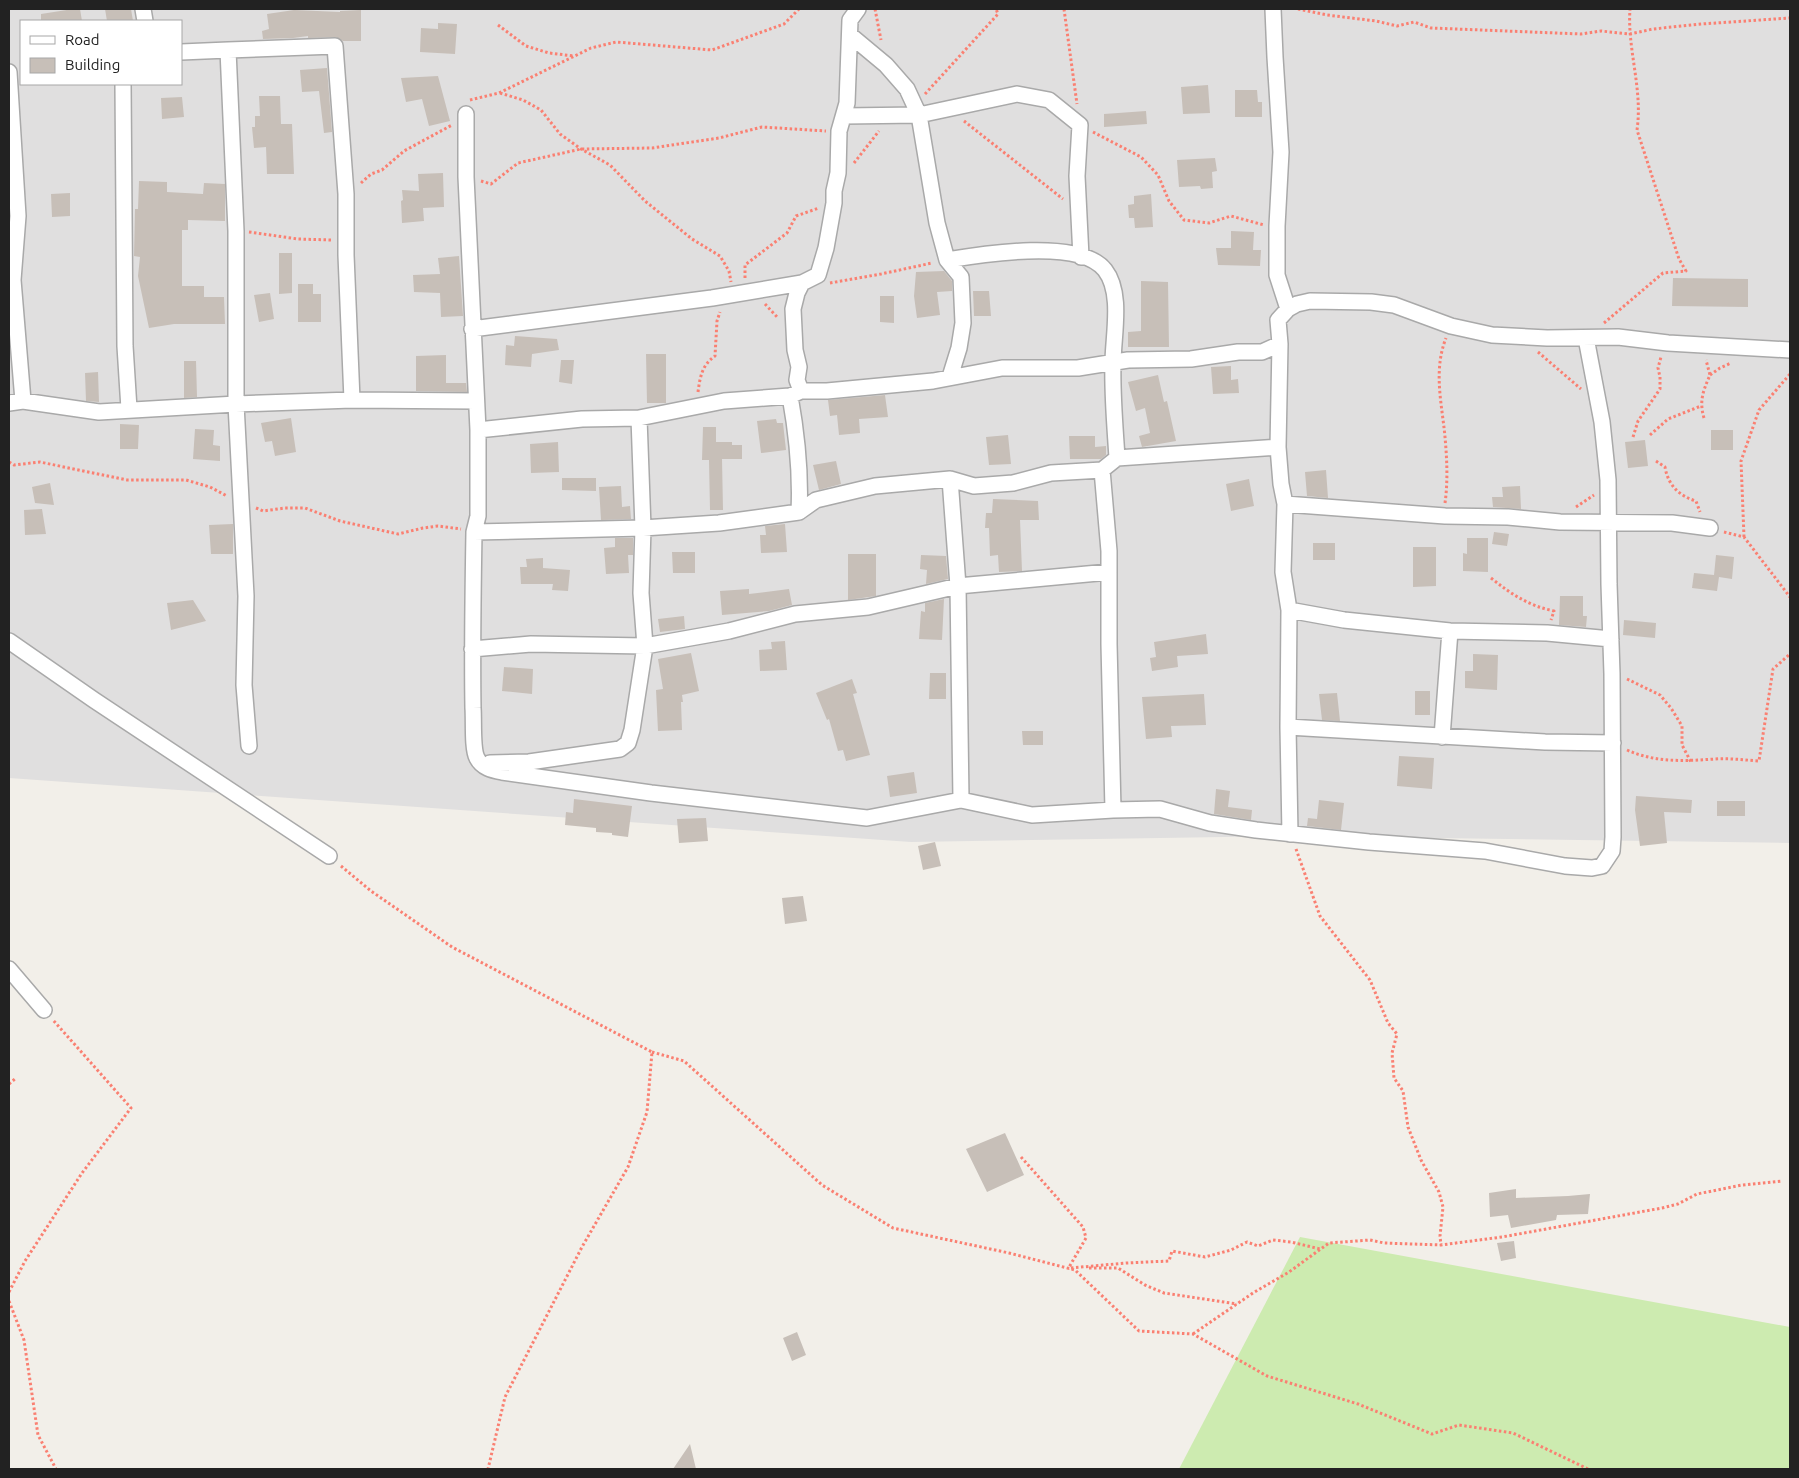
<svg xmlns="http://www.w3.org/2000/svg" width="1799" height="1478" font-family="Ubuntu,sans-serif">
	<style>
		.residential { fill: #e0dfdf; fill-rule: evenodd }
		.grass { fill: #cdebb0 }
		.building { fill: #c7bfb8 }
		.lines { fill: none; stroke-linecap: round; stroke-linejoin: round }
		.street-casing { stroke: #a9a9a9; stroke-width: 18 }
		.path { stroke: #fa8072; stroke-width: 3; stroke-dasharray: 2.5 2.5; stroke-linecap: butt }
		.street { stroke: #fff; stroke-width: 15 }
	</style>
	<rect width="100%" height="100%" fill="#f2efe9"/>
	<path class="residential" d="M9 9H1790V843L1291 836 911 842 9 778ZM21 21H181V84H21Z"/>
	<path class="grass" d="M1300 1237 1790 1327V1469H1179Z"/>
	<path class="building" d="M73 9H80L82 21H41V14Z
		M105 9H131L133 21H107Z
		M294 10 340 12V11L361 10V41H343L335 37 308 38V36L293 38 263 39 262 31 269 29 267 14Z
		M438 23 457 24 455 54 420 52 421 28 438 29Z
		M327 68 332 132 324 133 319 91 302 92 300 70Z
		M438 76 450 121 429 126 422 99 406 102 401 78Z
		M1208 85 1210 113 1183 114 1181 87Z
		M1235 90H1257L1258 102H1262V117H1235Z
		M259 96H280L281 124H292L294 174H267L266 147 254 148 252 127H255V116H260Z
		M182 97 184 117 162 119 161 98Z
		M1146 111 1147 124 1104 127V114Z
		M1215 158 1217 171 1212 172 1213 188 1201 189 1200 186 1179 187 1177 160Z
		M443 173 444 207 423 208 424 221 402 223 401 201 403 200 402 190 419 191 418 174Z
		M139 181 167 182V192L203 194 204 183 225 184V221L188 220V230H182V286H204V297H224L225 324H174L149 328 138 276 140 257 134 256 135 209H138Z
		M70 193V216L52 217 51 194Z
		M1151 194 1153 227 1135 228 1134 218H1129L1128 205 1134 204V196Z
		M1231 231 1254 232 1253 250H1261L1260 266 1218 265 1216 248H1231Z
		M279 253H292V293L279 294Z
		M459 256 463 316 441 317 440 293 414 292 413 275 440 274 438 258Z
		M944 271 952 281V291L937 292 940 315 917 318 914 296 916 272Z
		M1673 278 1748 279V307L1672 306Z
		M1141 281 1168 282 1169 347H1128V332L1141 331Z
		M298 284H313V294H321V322H298Z
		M973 291H989L991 316H974Z
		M270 293 274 319 259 322 254 295Z
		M880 296H894V323L880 322Z
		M515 336 557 339 559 350 532 354 531 367 505 365 506 345 514 346Z
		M646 354H666V403H647Z
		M446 355V383H466L467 392 416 391V356Z
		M561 360H574L572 384 559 382Z
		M184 361H196L197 397 184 398Z
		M1231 366V380L1238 379 1239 393 1213 394 1211 367Z
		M98 372 99 402 86 401 85 373Z
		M1158 375 1164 402 1167 401 1176 441 1142 447 1139 436 1150 433 1145 408 1136 411 1128 382Z
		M885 395 888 417 859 419 860 433 839 435 837 415 830 416 828 400Z
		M291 418 296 452 275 456 272 441 265 442 261 423Z
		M776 419 777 423H783L786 450 761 453 757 421Z
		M120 424 139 425 138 449H120Z
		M703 427H716V442H732V445H742V459H722L723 510H710L709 460H702Z
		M195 429 214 430 213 445 220 446V461L193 459Z
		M1711 430H1733V450H1711Z
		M1008 435 1011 464 989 465 986 437Z
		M1069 436H1095V447L1106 446V455L1101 459H1070Z
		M1645 440 1648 466 1628 468 1625 442Z
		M558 442 559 472 531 473 530 444Z
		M836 461 841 484 819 490 813 465Z
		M1326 470 1328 498 1307 496 1305 472Z
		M562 478H596V491L562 490Z
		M1249 479 1254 506 1231 511 1226 484Z
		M50 483 54 505 35 503 32 487Z
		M621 486 622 507 630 506 631 519 601 520 599 487Z
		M1520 486 1521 509 1493 507 1492 497H1503L1502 487Z
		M993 499 1038 501 1039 520H1020L1022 571 999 572 998 555 990 556 989 528H985L986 513H992Z
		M42 509 46 534 25 535 24 510Z
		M233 524V554H211L209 525Z
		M785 524 787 552 761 553 760 535H766L765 526Z
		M1494 532 1509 534 1507 546 1492 544Z
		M615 538H633V555H628L629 573 606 574 604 548 615 547Z
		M1467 538H1488V572L1463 571V553L1467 554Z
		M1313 543H1335V560H1313Z
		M1413 547H1436V586L1413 587Z
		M672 552H695V573H673Z
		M848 554H876V596L848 600Z
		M921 555 946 556 948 579 926 584 927 570 920 569Z
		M1716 555 1734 557 1732 579 1719 577 1717 591 1692 588 1694 573 1714 575Z
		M543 558V568L570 570 568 591 552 590 553 584H521L520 567H527L526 559Z
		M749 589V594L789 589 792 605 769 611 722 615 720 591Z
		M1560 596H1583V616H1587L1586 627 1559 625Z
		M944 599 942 640 919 639 921 611 925 612V603Z
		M193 600 206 621 171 630 167 603Z
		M684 616 685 629 660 632 658 619Z
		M1624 620 1656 623 1655 638 1623 635Z
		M1206 634 1208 654 1177 656 1178 667 1152 671 1150 658 1156 657 1154 642Z
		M785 641 787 670 760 671 759 650 772 649 771 642Z
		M691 653 699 691 682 695 683 702H681L682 730 658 731 656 690 663 689 658 659Z
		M1473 654 1498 655 1497 690 1465 688V671H1473Z
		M504 667 533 669 532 694 502 691Z
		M930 673H946V699H929Z
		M852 679 857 693 853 694 870 755 846 761 843 750 838 751 829 719 827 720 816 693Z
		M1415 691H1430V715H1415Z
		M1337 693 1340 721 1322 720 1319 694Z
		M1204 694 1206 725 1171 726 1172 737 1146 739 1142 697Z
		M1022 731H1043V745H1023Z
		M1399 756 1434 758 1432 789 1397 786Z
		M914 772 917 793 890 797 887 776Z
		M1216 789 1230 791 1228 807 1252 810 1251 820 1214 814Z
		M1636 796 1692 800 1691 813 1664 812 1667 843 1640 846 1635 810Z
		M574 799 632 806 628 837 612 835V833L596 832V828L565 825 566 812 573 813Z
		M1319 800 1344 803 1341 830 1307 826 1308 818 1317 819Z
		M1717 801H1745V816H1717Z
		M706 818 708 841 679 843 677 819Z
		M935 842 941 866 923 870 918 846Z
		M803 896 807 921 785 924 782 898Z
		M1005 1133 1024 1175 987 1192 966 1149Z
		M1516 1189V1198L1568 1196 1590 1194 1588 1214 1557 1215 1556 1220 1511 1228 1508 1215 1490 1217 1489 1193Z
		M1514 1241 1516 1258 1501 1261 1497 1243Z
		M797 1332 806 1355 792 1361 783 1338Z
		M690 1444 696 1469H673Z"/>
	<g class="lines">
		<g class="street-casing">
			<path id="street" d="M143 9 145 21
				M1273 9 1275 57 1281 152 1277 226V275L1288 309
				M850 35 886 65 907 89 919 115 937 223 947 260 961 277 963 323 959 348 950 377
				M228 50 335 46 346 194V255L352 400
				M181 52 228 50 236 231V404L246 596 244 685 249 746
				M9 72 18 216 13 280 23 401
				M123 84 125 346 129 409
				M466 114V177L478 430V516L474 532C473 591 472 649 473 708 474 720 472 749 477 758 482 768 492 770 502 772L651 793 867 818 961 800 1032 815 1113 810 1160 809 1210 823 1256 830 1369 842 1485 851 1565 866 1592 868 1602 866 1612 851 1613 837 1612 674 1609 584 1608 480 1602 422 1586 338
				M844 116 919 115 1017 94 1049 100 1080 125 1077 176 1081 257
				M947 260C983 254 1080 238 1105 270 1123 293 1113 336 1113 363 1112 394 1115 426 1117 458
				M472 329 712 298 802 283
				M1280 344 1278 447 1281 484 1285 504 1283 572 1289 610 1288 727 1290 834
				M801 391 797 380 799 367 795 350 793 309 797 293 802 283 818 275 826 248 834 203V191L838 173 839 131 847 103 850 20 858 9
				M790 396C797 435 801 472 799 512
				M9 403 23 401 99 412 236 404 352 400 476 401
				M478 430 582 419 639 418 724 401 790 396 801 391H827L933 381 1002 368H1078L1128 360 1191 359 1238 352H1262L1280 344 1278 320 1288 309 1297 304 1310 301 1371 302 1394 305 1451 326 1492 335 1547 338 1618 337 1668 343 1790 350
				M1102 470 1109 551V644L1113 810
				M950 479 958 586 961 800
				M1285 504 1445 516 1508 517 1560 522 1672 523 1710 528
				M474 532 643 528 719 523 799 512 816 500 875 486 950 479 974 486 1013 483 1051 473 1102 470 1117 458 1278 447
				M1289 610 1344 620 1450 631 1547 633 1611 639
				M9 641 94 700 329 856
				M472 649 531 644 645 646 729 631 795 614 868 607 958 586 1109 572
				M1288 727 1545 742 1613 743
				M1442 737 1450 631
				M490 763 529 762 620 749 628 743 632 730 645 646 641 593 643 528 639 418
				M9 969 44 1010"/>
		</g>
		<path class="path" d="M875 9 881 40
			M1064 9 1077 104
			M1298 9 1327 15 1376 21 1397 26 1414 22 1431 28 1581 34 1601 31 1630 34 1653 29 1701 24 1790 18
			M498 25 526 46 549 53 574 56
			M500 93 523 100 541 110 560 134 581 149 610 165 645 201 692 239 720 256 729 271 731 282
			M925 94 998 14 996 9
			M470 100 499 93 591 48 616 42 712 50 784 24 799 9
			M964 121 1063 199
			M1093 132 1141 157 1158 175 1169 201 1184 220 1209 223 1231 216 1264 225
			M854 163 879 131
			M481 181 491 184 518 163 581 149 652 148 719 138 762 127 826 131
			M361 183 371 174 382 170 404 151 452 125
			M249 232 298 239 332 240
			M745 278V265L787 233 796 216 819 208
			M830 283 881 274 932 263
			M765 304 778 318
			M1604 323 1663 273 1686 271 1679 259 1637 130C1643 89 1627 49 1630 9
			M1538 352 1581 389
			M1710 375 1720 368 1731 363
			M698 392C700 377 702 365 715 356L717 321 720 312
			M1704 418C1699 401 1703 391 1710 375L1706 360
			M1650 435 1668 419 1701 406
			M1633 437 1638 421 1660 389V377L1658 368 1661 357
			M1656 461 1665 467C1668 485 1679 496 1696 501L1700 512
			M9 462 14 465 40 462 127 480H186L210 487 227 496
			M1445 503C1448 482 1447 459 1445 437 1442 404 1433 371 1446 338
			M1576 507 1594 495
			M256 508 263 511 285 508H305L340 521 398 534 423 528 438 526 461 529
			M1724 532 1744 537 1790 597
			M1744 537 1741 461 1759 410 1790 374
			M1491 578C1511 594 1529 606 1554 611L1551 620
			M1627 679 1660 695 1671 708 1682 726V745L1691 762
			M1627 750C1656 763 1685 761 1715 759 1730 758 1744 760 1759 761L1773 669 1790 654
			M1296 849 1320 916 1370 980 1388 1023 1397 1034 1392 1053 1394 1078 1403 1091 1408 1127 1421 1160 1439 1192 1443 1207 1440 1236 1441 1245 1502 1237 1662 1208 1678 1204 1697 1194 1742 1185 1782 1181
			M341 866 371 891 452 947 652 1052 647 1112 628 1167 582 1247 505 1397 488 1469
			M652 1052 684 1061 822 1185 893 1228 1009 1253 1075 1270 1139 1331 1193 1334 1267 1376 1358 1404 1432 1434 1459 1425 1513 1433 1588 1469
			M9 1084 16 1078
			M1021 1157 1083 1227 1086 1238 1068 1269
			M1071 1268 1126 1263 1169 1261 1172 1251 1205 1257 1231 1250 1247 1242 1258 1246 1273 1240 1291 1242 1320 1249
			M1089 1268H1118L1145 1285 1164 1293 1237 1304
			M9 1292 25 1261 82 1173 131 1108 53 1020
			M9 1301 24 1340 38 1435 56 1469
			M1193 1334 1253 1293 1289 1272 1329 1243 1370 1240 1384 1243 1441 1245"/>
		<use href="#street" class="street"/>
	</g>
	<rect width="1799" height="1478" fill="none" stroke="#222222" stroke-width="20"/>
	<rect x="20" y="20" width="162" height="65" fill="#ffffff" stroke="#a7a7a7"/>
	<rect x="30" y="36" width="25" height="8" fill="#ffffff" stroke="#a7a7a7"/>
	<text x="65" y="45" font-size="15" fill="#222222">Road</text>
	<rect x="30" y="58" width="25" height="15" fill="#c7bfb8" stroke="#a7a7a7"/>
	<text x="65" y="70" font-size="15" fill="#222222">Building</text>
</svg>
